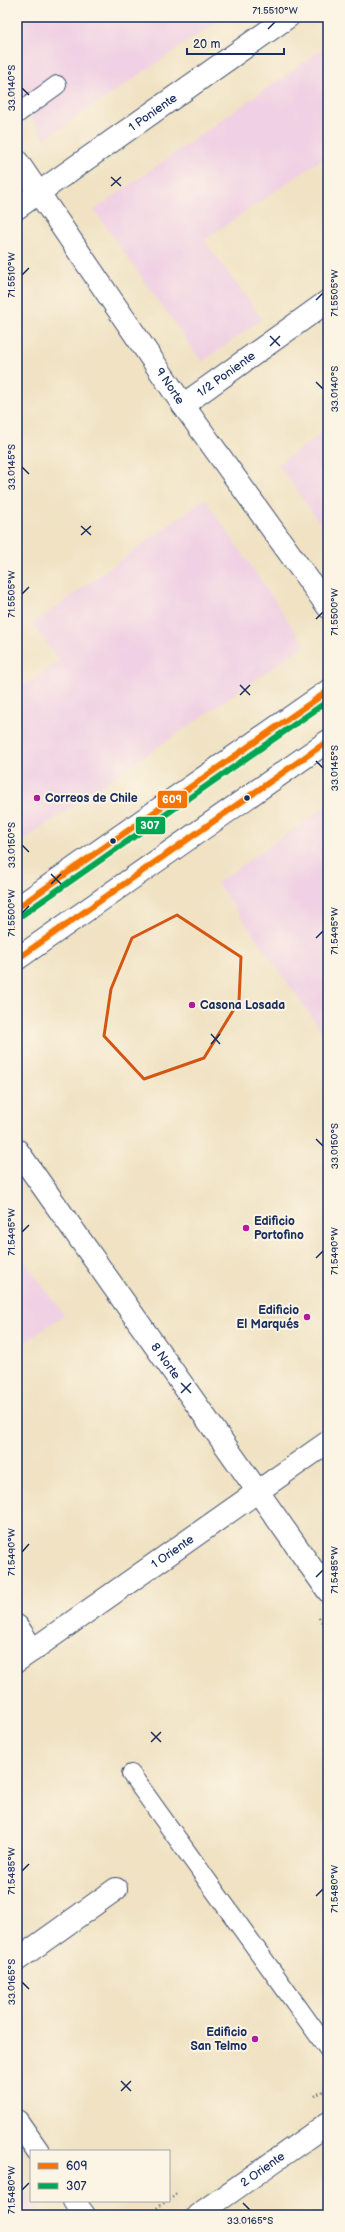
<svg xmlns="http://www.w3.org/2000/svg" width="345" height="2232" font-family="'Balsamiq Sans',sans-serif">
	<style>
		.built { fill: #f0d0e4 }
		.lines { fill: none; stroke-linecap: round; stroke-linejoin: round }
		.service-casing { stroke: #3b4a6d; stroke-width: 20 }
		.minor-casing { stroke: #3b4a6d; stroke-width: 24 }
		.tertiary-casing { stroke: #3b4a6d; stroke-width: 24 }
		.primary-casing { stroke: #3b4a6d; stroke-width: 24 }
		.path { stroke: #3b4a6d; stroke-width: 2.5; stroke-dasharray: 1 3; stroke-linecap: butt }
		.service { stroke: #fff; stroke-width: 18 }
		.minor { stroke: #fff; stroke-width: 22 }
		.tertiary { stroke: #fff; stroke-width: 22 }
		.primary { stroke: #fff; stroke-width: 22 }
		.bus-1-casing { stroke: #fcf5e5; stroke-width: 9 }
		.bus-2-casing { stroke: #fcf5e5; stroke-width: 9 }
		.bus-1 { stroke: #f47405; stroke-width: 6 }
		.bus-2 { stroke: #00a651; stroke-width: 6 }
		.marked { fill: none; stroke: #d45514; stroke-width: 3; stroke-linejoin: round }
		.ticks { fill: none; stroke: #1b2f5e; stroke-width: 1.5 }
		.poi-dot { fill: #b5179e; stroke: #fcf5e5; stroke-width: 1.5 }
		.bus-dot { fill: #1b2f5e; stroke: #fcf5e5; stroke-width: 1.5 }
		.labels { text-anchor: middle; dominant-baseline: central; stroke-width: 4; stroke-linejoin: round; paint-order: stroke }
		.street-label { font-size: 12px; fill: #1b2f5e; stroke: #fcf5e5 }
		.poi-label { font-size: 12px; font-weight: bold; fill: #1b2f5e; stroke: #fcf5e5; text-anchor: start }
		.line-badge { stroke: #fcf5e5; stroke-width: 1.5 }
		.badge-label { font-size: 11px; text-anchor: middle; font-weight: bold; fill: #fff }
		.neatline { fill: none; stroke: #1b2f5e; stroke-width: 1.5 }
		.ticks-label { font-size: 10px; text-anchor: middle; fill: #1b2f5e }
	</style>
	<rect width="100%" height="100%" fill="#fcf5e5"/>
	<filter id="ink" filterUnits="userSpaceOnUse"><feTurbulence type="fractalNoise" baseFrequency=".025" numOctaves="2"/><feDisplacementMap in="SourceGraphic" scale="8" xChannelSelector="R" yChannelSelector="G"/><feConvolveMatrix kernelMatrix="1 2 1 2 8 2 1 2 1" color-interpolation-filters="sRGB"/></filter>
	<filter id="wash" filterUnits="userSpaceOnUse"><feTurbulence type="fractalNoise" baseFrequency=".012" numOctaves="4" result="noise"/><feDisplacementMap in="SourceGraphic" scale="16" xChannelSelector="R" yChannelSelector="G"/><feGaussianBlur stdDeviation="0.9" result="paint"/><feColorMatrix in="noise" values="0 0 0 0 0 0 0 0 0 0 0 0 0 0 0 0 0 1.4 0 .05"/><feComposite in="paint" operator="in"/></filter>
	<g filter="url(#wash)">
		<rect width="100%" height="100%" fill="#f0e2c3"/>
		<path class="built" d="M17 17H224L45 139 17 100Z
			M328 45V155L204 240 262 319 202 362 94 210Z
			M328 429V535L278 464Z
			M205 499 305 645 17 845V690L59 661 33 624Z
			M328 805V1040L217 883Z
			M17 1251 64 1315 17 1348Z
			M17 2178 31 2201H33L43 2215H17Z"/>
	</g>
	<g filter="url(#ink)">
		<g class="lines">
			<g class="service-casing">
				<path id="service" d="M17 114 57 85
					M131 1774 328 2049"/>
			</g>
			<g class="minor-casing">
				<g id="minor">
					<path id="s1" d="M17 161 183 405 328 607"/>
					<path id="s2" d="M17 208 288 17"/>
					<path id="s3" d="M183 405 328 301"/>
					<path d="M17 1626 33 1650"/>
					<path id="s4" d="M17 1661 328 1442"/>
					<path d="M17 1960 116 1889"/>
					<path id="s5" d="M198 2215 328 2123"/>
				</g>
			</g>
			<g class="tertiary-casing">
				<g id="tertiary">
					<path id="s6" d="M17 1150 328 1591"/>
					<path d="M17 2121 38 2151"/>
					<path d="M74 2201 84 2215"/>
				</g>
			</g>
			<g class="primary-casing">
				<path id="primary" d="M17 908 328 691
					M17 959 328 741"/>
			</g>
			<path class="path" d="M319 1618 328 1631
				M315 2096 328 2088
				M169 2200 177 2194
				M147 2215 167 2201"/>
			<use href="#service" class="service"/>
			<use href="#minor" class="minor"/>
			<use href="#tertiary" class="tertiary"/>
			<use href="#primary" class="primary"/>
			<g class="bus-1-casing">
				<path id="bus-1" d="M17 908 328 691
					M17 959 328 741"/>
			</g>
			<g class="bus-2-casing">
				<path id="bus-2" d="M22 915 328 701"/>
			</g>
			<use href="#bus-1" class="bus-1"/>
			<use href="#bus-2" class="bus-2"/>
		</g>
	</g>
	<path class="marked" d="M177 915 241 957 239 1001 204 1058 144 1079 104 1036 111 989 132 938Z"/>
	<path class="ticks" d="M268 29 275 22M22 88 29 95M111 177 121 186M111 186 121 177M22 275 29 268M316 300 323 293M270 336 280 346M270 346 280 336M316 382 323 389M22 467 29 474M81 526 91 535M81 535 91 526M22 594 29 587M316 619 323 612M240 685 250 695M240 695 250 685M316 761 323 768M22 845 29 852M51 874 61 884M51 884 61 874M22 913 29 906M316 938 323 931M211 1034 220 1044M211 1044 220 1034M316 1139 323 1146M22 1232 29 1225M316 1258 323 1251M181 1383 191 1393M181 1393 191 1383M22 1552 29 1544M316 1577 323 1570M151 1732 161 1742M151 1742 161 1732M22 1871 29 1864M316 1896 323 1889M22 1982 29 1989M121 2081 131 2091M121 2091 131 2081M22 2190 29 2183M243 2203 250 2210"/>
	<g class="poi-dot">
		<circle cx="37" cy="798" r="4"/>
		<circle cx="192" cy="1005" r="4"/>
		<circle cx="246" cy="1228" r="4"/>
		<circle cx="307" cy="1317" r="4"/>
		<circle cx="255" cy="2039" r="4"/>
	</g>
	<g class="bus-dot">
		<circle cx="247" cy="798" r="3.5"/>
		<circle cx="113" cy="841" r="3.5"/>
	</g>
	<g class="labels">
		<g class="street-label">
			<text stroke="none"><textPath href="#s2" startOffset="166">1 Poniente</textPath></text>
			<text stroke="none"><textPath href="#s3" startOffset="53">1/2 Poniente</textPath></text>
			<text stroke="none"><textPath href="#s1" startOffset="272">9 Norte</textPath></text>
			<text stroke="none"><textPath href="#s6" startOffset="258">8 Norte</textPath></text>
			<text stroke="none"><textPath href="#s4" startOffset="190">1 Oriente</textPath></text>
			<text stroke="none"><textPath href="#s5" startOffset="79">2 Oriente</textPath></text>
		</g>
		<g class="poi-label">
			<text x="45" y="798">Correos de Chile</text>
			<text x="200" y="1005">Casona Losada</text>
			<text x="254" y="1221">Edificio<tspan x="254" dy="14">Portofino</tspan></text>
			<text x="299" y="1310" text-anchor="end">Edificio<tspan x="299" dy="14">El Marqués</tspan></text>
			<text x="247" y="2032" text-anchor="end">Edificio<tspan x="247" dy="14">San Telmo</tspan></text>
		</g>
	</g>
	<g class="line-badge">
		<rect x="157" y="790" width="31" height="19" rx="4" fill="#f47405"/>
		<rect x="135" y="816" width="31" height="19" rx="4" fill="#00a651"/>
	</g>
	<g class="badge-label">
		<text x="172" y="803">609</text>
		<text x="150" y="829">307</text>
	</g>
	<rect width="345" height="2232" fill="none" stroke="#fcf5e5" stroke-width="44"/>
	<rect x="30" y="2150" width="140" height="52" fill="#fcf5e5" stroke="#a2a6af"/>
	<rect x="38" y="2163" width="20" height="6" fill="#f47405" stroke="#a2a6af"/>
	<text x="66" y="2170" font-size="12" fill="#1b2f5e">609</text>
	<rect x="38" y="2183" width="20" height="6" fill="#00a651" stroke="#a2a6af"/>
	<text x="66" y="2190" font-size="12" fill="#1b2f5e">307</text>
	<path d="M187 48v6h97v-6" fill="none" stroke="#1b2f5e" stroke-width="2"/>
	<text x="193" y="48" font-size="12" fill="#1b2f5e" stroke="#fcf5e5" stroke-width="3" paint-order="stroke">20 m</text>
	<rect x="22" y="22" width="301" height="2188" class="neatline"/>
	<g class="ticks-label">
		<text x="275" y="14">71.5510°W</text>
		<text transform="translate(11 88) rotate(-90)" y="4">33.0140°S</text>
		<text transform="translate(11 275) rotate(-90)" y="4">71.5510°W</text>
		<text transform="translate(334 293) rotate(-90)" y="4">71.5505°W</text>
		<text transform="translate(334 389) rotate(-90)" y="4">33.0140°S</text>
		<text transform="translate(11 467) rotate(-90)" y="4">33.0145°S</text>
		<text transform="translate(11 594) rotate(-90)" y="4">71.5505°W</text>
		<text transform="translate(334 612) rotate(-90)" y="4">71.5500°W</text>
		<text transform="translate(334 768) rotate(-90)" y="4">33.0145°S</text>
		<text transform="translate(11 845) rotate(-90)" y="4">33.0150°S</text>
		<text transform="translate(11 913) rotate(-90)" y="4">71.5500°W</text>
		<text transform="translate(334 931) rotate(-90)" y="4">71.5495°W</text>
		<text transform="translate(334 1146) rotate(-90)" y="4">33.0150°S</text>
		<text transform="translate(11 1232) rotate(-90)" y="4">71.5495°W</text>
		<text transform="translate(334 1251) rotate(-90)" y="4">71.5490°W</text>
		<text transform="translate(11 1552) rotate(-90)" y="4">71.5490°W</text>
		<text transform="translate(334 1570) rotate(-90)" y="4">71.5485°W</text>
		<text transform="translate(11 1871) rotate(-90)" y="4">71.5485°W</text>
		<text transform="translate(334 1889) rotate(-90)" y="4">71.5480°W</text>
		<text transform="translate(11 1982) rotate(-90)" y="4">33.0165°S</text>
		<text transform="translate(11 2190) rotate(-90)" y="4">71.5480°W</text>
		<text x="250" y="2224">33.0165°S</text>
	</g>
</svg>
